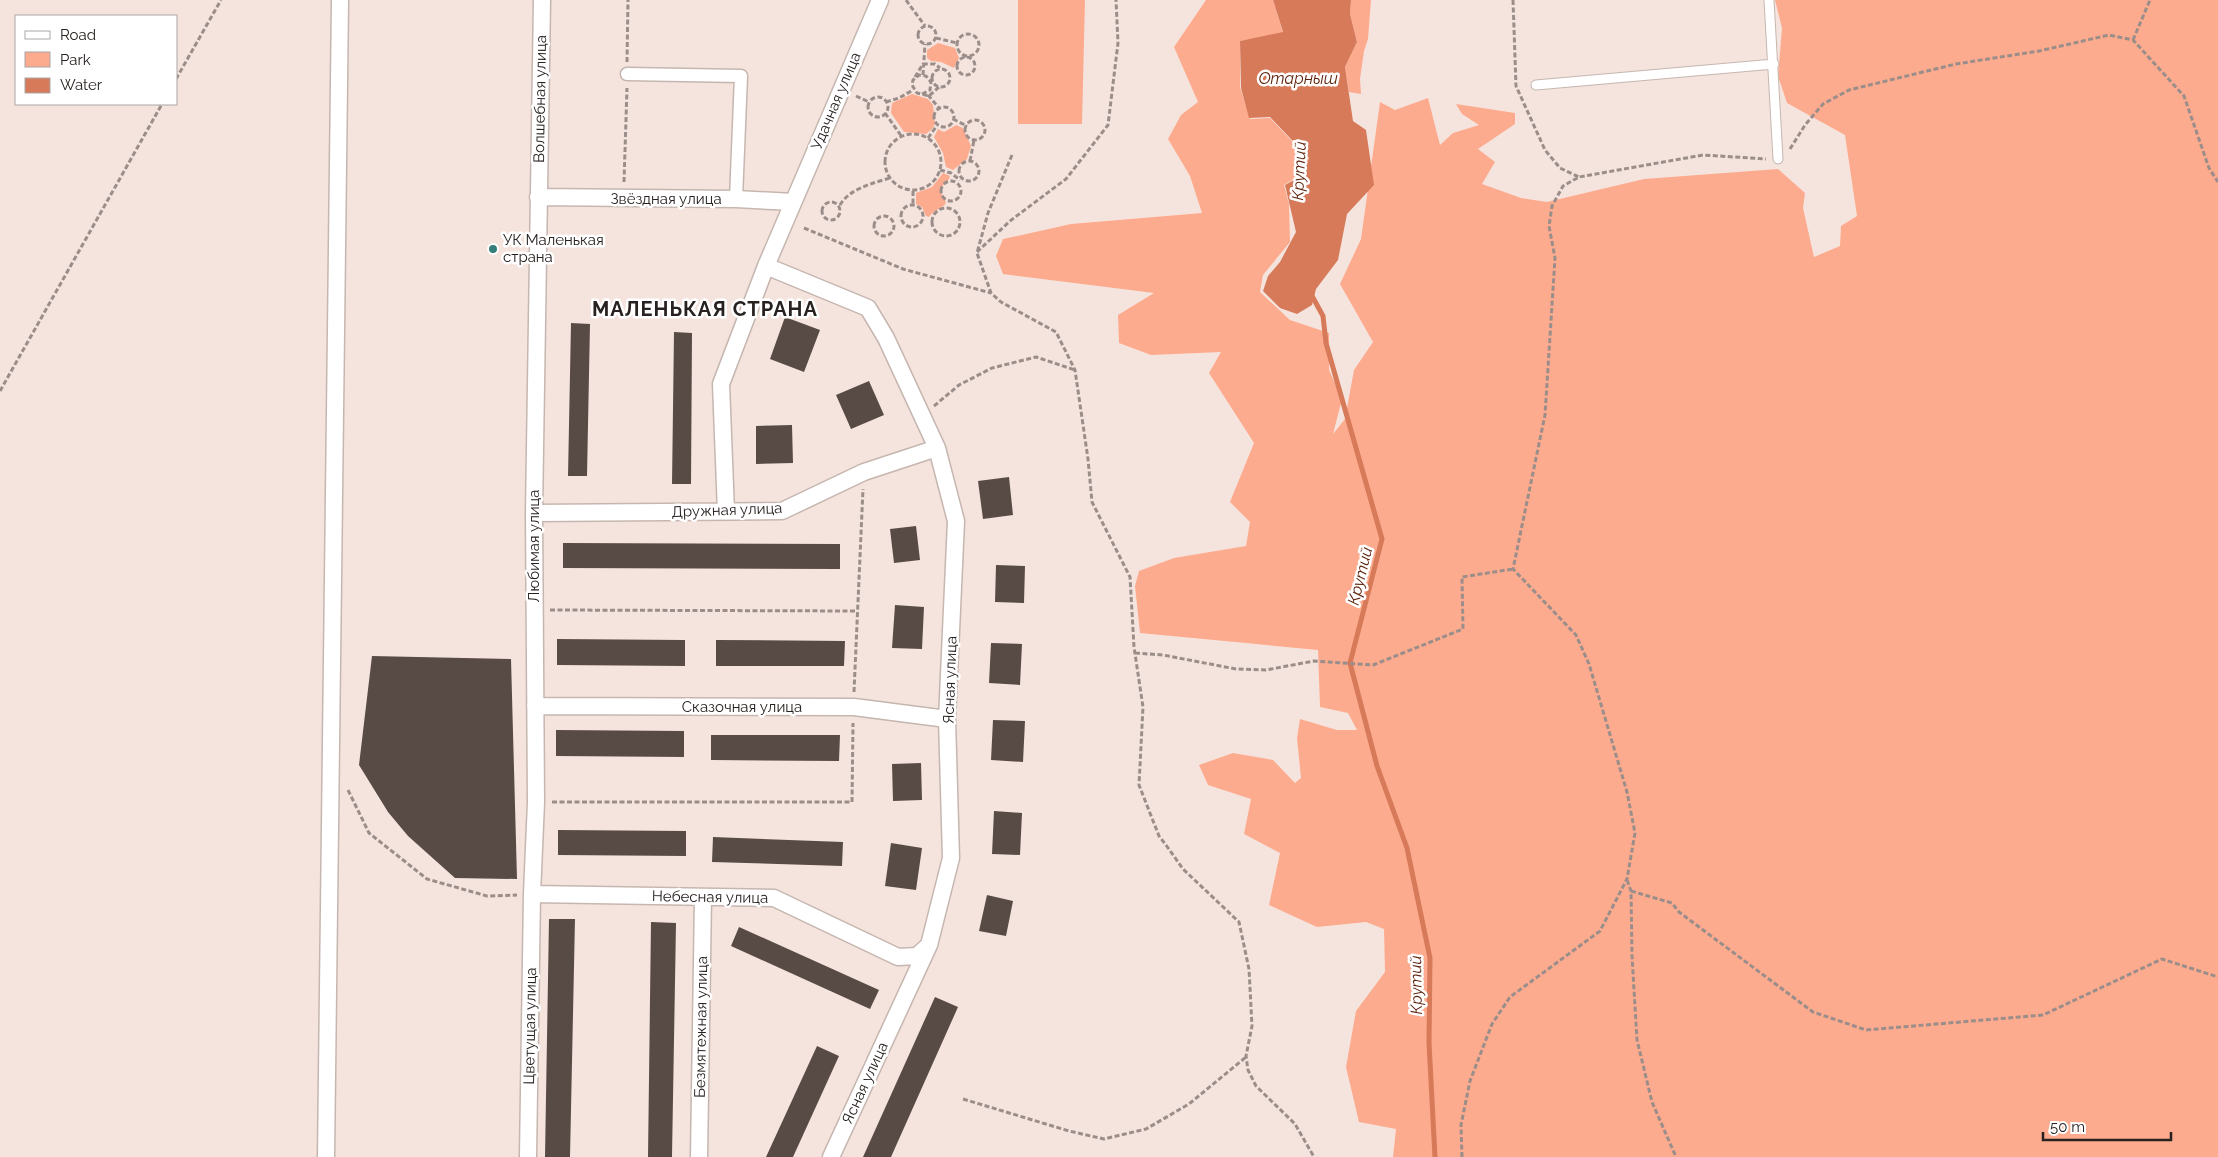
<svg xmlns="http://www.w3.org/2000/svg" width="2218" height="1157" font-family="Raleway,sans-serif">
	<style>
		.green { fill: #fdab8e }
		.water { fill: #d67a59 }
		.lines { fill: none; stroke-linecap: round; stroke-linejoin: round }
		.stream { stroke: #d67a59; stroke-width: 5 }
		.building { fill: #584b46 }
		.service-casing { stroke: #c6b6b0; stroke-width: 11 }
		.pedestrian-casing { stroke: #c6b6b0; stroke-width: 15 }
		.minor-casing { stroke: #c6b6b0; stroke-width: 19 }
		.path { stroke: #9b8e8a; stroke-width: 3; stroke-dasharray: 5 2.5; stroke-linecap: butt }
		.service { stroke: #fff; stroke-width: 9 }
		.pedestrian { stroke: #fff; stroke-width: 12 }
		.minor { stroke: #fff; stroke-width: 16 }
		.poi-dot { fill: #347d79; stroke: #fff; stroke-width: 2 }
		.labels { text-anchor: middle; dominant-baseline: central; stroke-width: 5; stroke-linejoin: round; paint-order: stroke }
		.street-label { font-size: 15px; fill: #27211f; stroke: #fff }
		.poi-label { font-size: 15px; fill: #27211f; stroke: #fff; text-anchor: start }
		.water-label { font-size: 16px; font-style: italic; fill: #5e230c; stroke: #fff }
		.district-label { font-size: 20px; font-weight: bold; letter-spacing: 1px; fill: #27211f; stroke: #fff }
	</style>
	<rect width="100%" height="100%" fill="#f5e4de"/>
	<path class="green" d="M1018 0H1085L1082 124H1018Z
		M1206 0H1273L1283 33 1240 41V87L1250 119 1270 118 1309 159 1302 174 1284 185 1289 204 1290 242 1263 275 1260 292 1290 320 1329 333V370L1342 399 1333 434 1345 419 1354 370 1373 342 1340 284 1361 239 1380 102 1395 110 1428 98 1440 145 1453 133 1479 125 1462 114 1456 104 1515 113V124L1478 149 1495 162 1482 184 1521 198 1547 202 1644 179 1778 169 1805 193 1803 208 1814 257 1840 246 1841 226 1857 216 1845 135 1787 103 1778 76 1782 28 1775 0H2218V1157H1393L1396 1129 1359 1122 1346 1067 1356 1011 1385 972 1384 929 1366 922 1317 927 1269 905 1280 853 1244 834 1251 799 1208 785 1199 765 1233 753 1273 760 1295 783 1301 778 1297 738 1300 719 1337 730H1357L1348 713 1320 707 1318 650 1140 633 1135 586 1139 571 1174 558 1246 546 1250 522 1230 502 1254 443 1209 373 1221 352 1151 355 1119 343 1118 315 1154 293 1003 274 996 256 1003 239 1071 224 1202 213 1190 176 1168 139 1181 115 1198 102 1174 47Z
		M1351 0H1371L1368 39 1364 51 1360 79 1361 94 1349 92 1345 67 1357 42 1350 14Z
		M938 43 955 48 959 58 954 68 941 62 931 61 927 58V50Z
		M912 94 928 99 933 105 935 124 932 129 926 134 904 132 891 113 892 103Z
		M956 125 963 128 971 146 967 159 953 170 946 167 943 153 934 137 938 129 944 132Z
		M943 173 950 176C949 182 942 184 940 190L946 203C943 208 935 209 929 217L926 216 922 207 916 204V193L932 187Z"/>
	<path class="water" d="M1273 0H1351L1350 14 1357 42 1345 67 1353 121 1366 130 1374 185 1347 214 1338 260 1316 289 1312 305 1297 314 1280 308 1263 291 1268 276 1280 262 1296 232 1285 185 1303 175 1309 158 1270 117 1249 118 1241 88 1240 41 1283 32Z"/>
	<g class="lines">
		<path class="stream" d="M1311 294 1323 316 1326 343 1382 539 1350 663 1377 766 1407 848 1430 958 1429 1043 1435 1157"/>
	</g>
	<path class="building" d="M785 317 820 330 804 372 770 359Z
		M571 323 590 324 587 476H568Z
		M674 332 692 333 691 484H672Z
		M869 381 884 415 851 429 836 395Z
		M792 425 793 463 756 464V426Z
		M1009 477 1013 515 983 519 978 481Z
		M916 526 920 560 894 563 890 529Z
		M563 543 840 544V569L563 568Z
		M996 565 1025 566 1024 603 995 602Z
		M895 605 924 607 922 649 892 648Z
		M557 639 685 640V666L557 665Z
		M716 640 845 641 844 666H716Z
		M991 643 1022 644 1020 685 989 683Z
		M372 656 511 659 517 879 455 878 408 836 388 812 359 765Z
		M993 720 1025 721 1023 762 991 760Z
		M556 730 684 731V757L556 756Z
		M711 735H840L839 761 711 760Z
		M921 763 922 800 893 801 892 764Z
		M994 811 1022 813 1020 855 992 854Z
		M558 830 686 831V856L558 855Z
		M713 837 843 842 842 866 712 862Z
		M891 843 922 848 916 890 885 886Z
		M987 895 1013 901 1006 936 979 931Z
		M549 919H575L570 1157H545Z
		M651 922 676 923 672 1157H648Z
		M739 927 879 990 870 1009 731 946Z
		M935 997 958 1007 891 1157H863Z
		M817 1046 839 1056 793 1157H766Z"/>
	<g class="lines">
		<g class="service-casing">
			<path id="service" d="M1769 0 1778 159
				M1536 85 1774 64"/>
		</g>
		<g class="pedestrian-casing">
			<path id="pedestrian" d="M627 74 741 76 736 199"/>
		</g>
		<g class="minor-casing">
			<path id="minor" d="M538 197 736 199 793 202
				M766 266 868 308 886 338 937 448 956 521 947 719 951 858 929 945 831 1157
				M726 512 721 384 766 266 880 0
				M534 513 782 511 864 472 937 448
				M535 706 854 707 947 719
				M532 894 774 898 898 957 917 956 928 946
				M326 1157 340 0
				M528 1157 532 894 536 802 534 513 542 0
				M699 1157 703 897"/>
		</g>
		<path class="path" d="M906 0 925 26
			M1513 0 1516 86 1545 150 1560 168 1579 177
			M918 35a9 9 0 1 1 18 0a9 9 0 1 1-18 0Z
			M957 45a11 11 0 1 1 22 0a11 11 0 1 1-22 0Z
			M936 38 957 43
			M2133 40 2150 0
			M957 66a9 9 0 1 1 18 0a9 9 0 1 1-18 0Z
			M627 62 628 0
			M932 78a9 9 0 1 1 18 0a9 9 0 1 1-18 0Z
			M923 75 925 44
			M915 77 923 64H935L940 68
			M176 79 221 0
			M922 94 930 90 931 82 926 76 919 75 913 80 912 85 917 93 929 96 939 87
			M928 95 939 108
			M856 96 869 102
			M868 107a10 10 0 1 1 20 0a10 10 0 1 1-20 0Z
			M886 102 899 98 913 90
			M934 117a10 10 0 1 1 20 0a10 10 0 1 1-20 0Z
			M885 113 902 137
			M953 119 967 126
			M965 130a10 10 0 1 1 20 0a10 10 0 1 1-20 0Z
			M885 162a28 28 0 1 1 56 0a28 28 0 1 1-56 0Z
			M928 138 938 124
			M1790 149 1805 125 1823 104 1849 90 1956 64 2039 51 2109 35 2133 40 2184 96 2209 168 2218 182
			M1012 155 988 213 977 253 991 293 1001 302 1056 332 1075 370 1088 459 1092 502 1130 577 1134 647 1143 707 1139 785 1159 836 1166 845 1183 869 1239 922 1249 969 1252 1026 1246 1056 1248 1070 1256 1086 1295 1124 1314 1157
			M970 161 974 140
			M959 171a10 10 0 1 1 20 0a10 10 0 1 1-20 0Z
			M940 170 951 173 960 180
			M941 191a10 10 0 1 1 20 0a10 10 0 1 1-20 0Z
			M624 182 627 88
			M913 191V205
			M822 211a9 9 0 1 1 18 0a9 9 0 1 1-18 0Z
			M901 216a11 11 0 1 1 22 0a11 11 0 1 1-22 0Z
			M840 205C849 189 873 183 890 178
			M932 222a14 14 0 1 1 28 0a14 14 0 1 1-28 0Z
			M874 226a10 10 0 1 1 20 0a10 10 0 1 1-20 0Z
			M804 228 903 269 991 293
			M977 252 1010 221 1066 179 1108 125 1118 43 1116 0
			M0 391 162 104
			M934 406 959 385 992 368 1036 357 1075 370
			M550 610 857 611
			M1135 653 1163 655 1236 669 1266 670 1314 661 1373 665 1463 629 1462 577 1513 569
			M854 692 863 489
			M348 790 369 833 427 879 487 896 517 895
			M552 802H852L853 723
			M1627 880 1631 891 1632 956 1637 1040 1652 1102 1676 1157
			M1631 891 1672 903 1679 912 1813 1012 1866 1030 2043 1015 2162 959 2218 977
			M963 1099 1069 1131 1104 1139 1146 1129 1189 1104 1246 1057
			M1462 1157 1461 1125 1470 1081 1492 1024 1510 997 1600 931 1627 879 1635 833 1627 792 1589 664 1576 635 1513 569 1545 415 1555 258 1549 226 1552 206 1563 186 1579 177 1703 155 1766 159"/>
		<use href="#service" class="service"/>
		<use href="#pedestrian" class="pedestrian"/>
		<use href="#minor" class="minor"/>
	</g>
	<circle class="poi-dot" cx="493" cy="249" r="5"/>
	<g class="labels">
		<g class="street-label">
			<text transform="translate(540 99) rotate(-89)">Волшебная улица</text>
			<text transform="translate(836 101) rotate(-67)">Удачная улица</text>
			<text x="666" y="199">Звёздная улица</text>
			<text transform="translate(727 510) rotate(-2)">Дружная улица</text>
			<text transform="translate(534 546) rotate(-90)">Любимая улица</text>
			<text transform="translate(950 680) rotate(-88)">Ясная улица</text>
			<text x="742" y="707">Сказочная улица</text>
			<text transform="translate(710 897) rotate(1)">Небесная улица</text>
			<text transform="translate(530 1026) rotate(-89)">Цветущая улица</text>
			<text transform="translate(701 1027) rotate(-89)">Безмятежная улица</text>
			<text transform="translate(865 1083) rotate(-65)">Ясная улица</text>
		</g>
		<g class="poi-label">
			<text x="503" y="240">УК Маленькая<tspan x="503" dy="17">страна</tspan></text>
		</g>
		<g class="water-label">
			<text x="1298" y="78">Отарныш</text>
			<text transform="translate(1299 171) rotate(-87)">Крутий</text>
			<text transform="translate(1360 576) rotate(-76)">Крутий</text>
			<text transform="translate(1416 985) rotate(-91)">Крутий</text>
		</g>
		<g class="district-label">
			<text x="705" y="309">МАЛЕНЬКАЯ СТРАНА</text>
		</g>
	</g>
	<rect x="15" y="15" width="162" height="90" fill="#ffffff" stroke="#a9a6a5"/>
	<rect x="25" y="31" width="25" height="8" fill="#ffffff" stroke="#a9a6a5"/>
	<text x="60" y="40" font-size="15" fill="#27211f">Road</text>
	<rect x="25" y="52" width="25" height="15" fill="#fdab8e" stroke="#a9a6a5"/>
	<text x="60" y="65" font-size="15" fill="#27211f">Park</text>
	<rect x="25" y="78" width="25" height="15" fill="#d67a59" stroke="#a9a6a5"/>
	<text x="60" y="90" font-size="15" fill="#27211f">Water</text>
	<path d="M2043 1132v8h128v-8" fill="none" stroke="#27211f" stroke-width="2.5"/>
	<text x="2050" y="1132" font-size="15" fill="#27211f" stroke="#ffffff" stroke-width="4" paint-order="stroke">50 m</text>
</svg>
